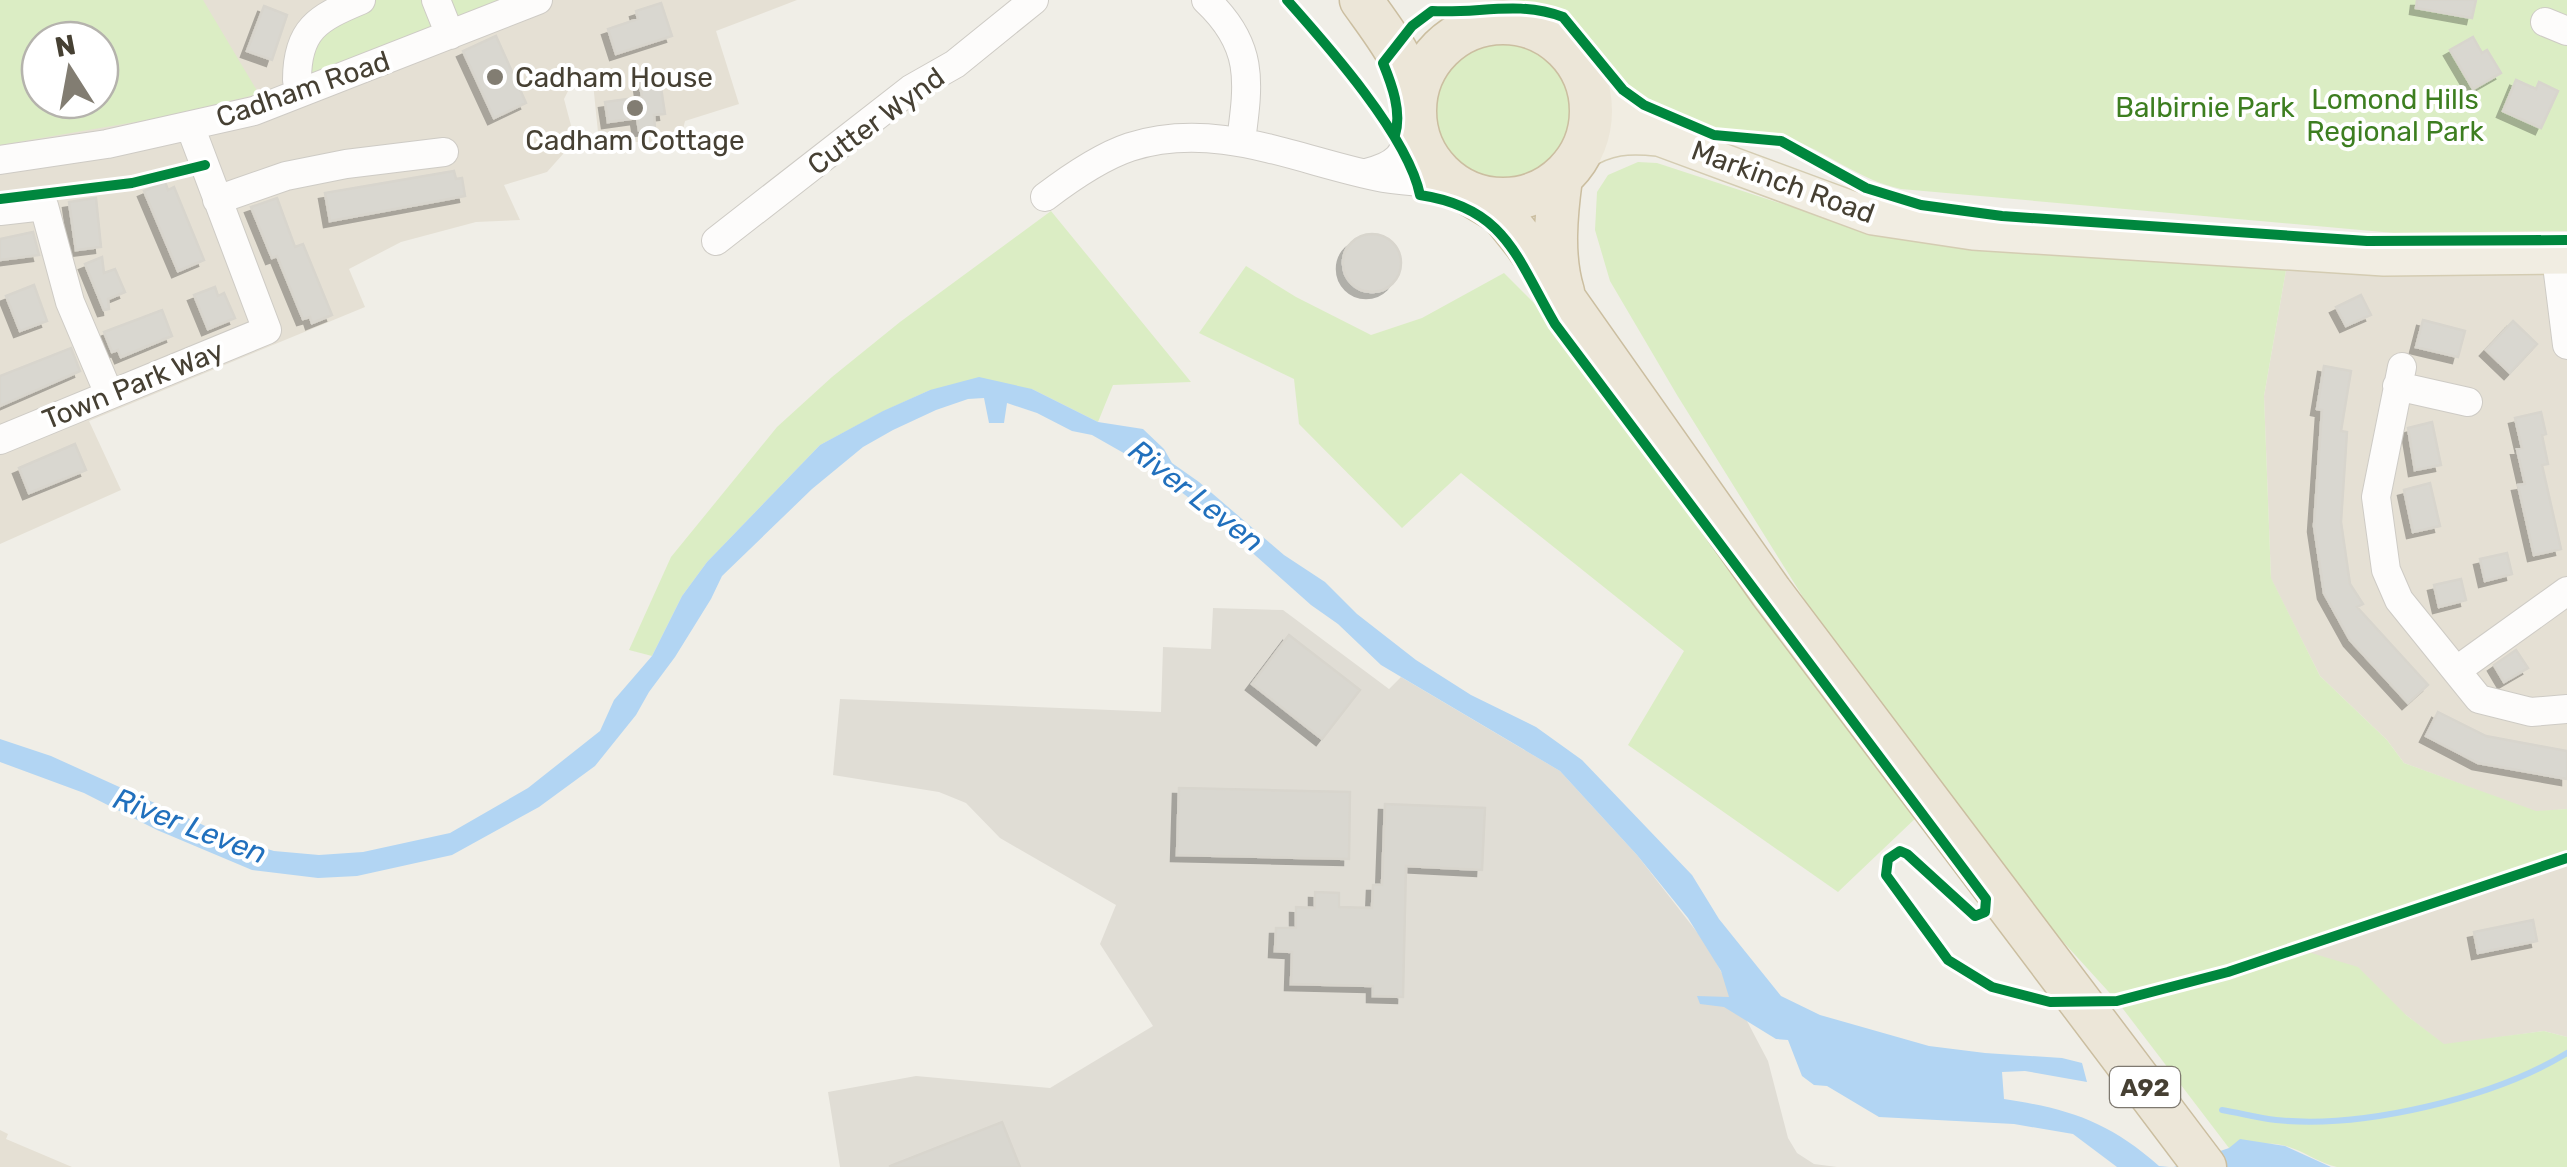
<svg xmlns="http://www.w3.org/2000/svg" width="2567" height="1167" font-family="Rubik,sans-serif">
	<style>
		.residential { fill: #e5e0d4; fill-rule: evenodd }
		.industrial { fill: #e0ddd5 }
		.green { fill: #dbedc4; fill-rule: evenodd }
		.water { fill: #b2d5f3 }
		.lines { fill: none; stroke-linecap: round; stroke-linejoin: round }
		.stream { stroke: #b2d5f3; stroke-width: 6 }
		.building { fill: #d9d7d0; stroke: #d8d5cd; stroke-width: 2.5; filter: url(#shadow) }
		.minor-casing { stroke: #cecbc5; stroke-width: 30 }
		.major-casing { stroke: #d4ccb2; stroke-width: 38 }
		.highway-casing { stroke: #cbbea0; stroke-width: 45 }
		.minor { stroke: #fdfcfb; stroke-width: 28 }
		.major { stroke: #f1ede2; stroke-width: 35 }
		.highway { stroke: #ece6d8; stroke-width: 42 }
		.cycleway-casing { stroke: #fff; stroke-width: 16 }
		.cycleway { stroke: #00873e; stroke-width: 10 }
		.poi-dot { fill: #827d72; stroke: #fff; stroke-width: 4 }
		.labels { text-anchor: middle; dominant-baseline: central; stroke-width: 8; stroke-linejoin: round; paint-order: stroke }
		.shield { fill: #fff; stroke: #7e7970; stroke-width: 2.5 }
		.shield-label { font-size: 25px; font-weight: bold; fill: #464033 }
		.poi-label { font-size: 28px; fill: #464033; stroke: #fff; text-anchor: start }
		.street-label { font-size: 28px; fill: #464033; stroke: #fff }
		.park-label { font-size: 28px; fill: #3d7e20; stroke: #fff }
		.water-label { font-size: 30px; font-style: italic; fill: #2170bd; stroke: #fff }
	</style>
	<defs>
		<filter id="shadow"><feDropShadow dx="-6" dy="6" stdDeviation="0" flood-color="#0004"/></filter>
	</defs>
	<rect width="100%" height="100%" fill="#f0eee7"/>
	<path class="residential" d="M0 0H797L716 31 739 104 685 121 680 142H599L593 83 574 79 564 99 573 133 563 154 547 172 504 185 520 220 476 222 401 242 349 269 365 307 89 421 121 490 0 544ZM40 40H100V100H40Z
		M2567 266V809L2536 812 2404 763 2387 740 2320 676 2271 579 2264 396 2286 270 2501 272Z
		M2567 859V1037L2544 1031 2444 1045 2406 1015 2296 949Z
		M0 1130 8 1134 6 1139 72 1167H0Z"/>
	<path class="industrial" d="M1213 608 1283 610 1389 689 1401 677 1560 771 1637 855 1707 945 1768 1061 1788 1138 1797 1153 1814 1164 1837 1167H840L828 1092 916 1076 1050 1088 1153 1026 1100 944 1116 905 1000 838 966 803 939 792 833 775 840 699 1161 712 1163 647 1211 649Z"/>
	<path class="green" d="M0 0H203L259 94 153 119 0 145ZM40 40H100V100H40Z
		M361 0H499L297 80V60Z
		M1511 0H2567V231L2394 233 1901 189C1859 180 1828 152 1788 138 1769 132 1747 134 1727 132 1704 129 1682 120 1662 109 1648 102 1634 95 1623 84 1579 40 1585 6 1511 0Z
		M1430 109a73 73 0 1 1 146 0a73 73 0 1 1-146 0Z
		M1638 162 1657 163 1862 230 1998 250 2286 270 2264 396 2271 578 2320 676 2387 740 2404 763 2536 811 2567 809V858L2298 949 2358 967 2406 1015 2444 1044 2544 1031 2567 1037V1167H2337C2319 1163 2304 1151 2286 1146 2268 1141 2247 1146 2229 1148L2117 1001 2036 912 1854 679 1677 395 1610 281 1595 230 1597 192 1608 175Z
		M1051 211 1191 382 1113 385 1098 422 1032 389 930 390 884 411 820 445 707 562 682 596 652 656 629 650 671 557 777 427 832 377 900 322Z
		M1246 266 1296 297 1371 335 1422 318 1504 273 1555 324 1920 814 1838 892 1628 745 1684 651 1461 473 1402 528 1299 424 1294 379 1199 333Z"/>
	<path class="water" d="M979 377 1032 389 1098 422 1143 429 1164 449 1172 463 1199 482 1284 555 1325 582 1357 614 1416 660 1471 695 1536 727 1582 760 1692 875 1719 919 1781 996 1820 1015 1929 1046 1985 1053 2062 1058 2082 1063 2087 1082 2025 1071 2002 1072 2004 1099C2069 1109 2108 1121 2159 1166L2169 1167H2117L2073 1134 2014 1124 1879 1117 1827 1086 1814 1085 1802 1076 1788 1040 1776 1039 1724 1007 1700 1004 1697 996 1729 997 1721 971 1688 918 1637 855 1560 771 1381 665 1338 624 1311 605 1202 508 1150 468 1092 435 1072 431 1037 413 1007 403 1004 423H989L984 398 968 399 936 410 893 430 863 447 812 489 722 576 711 599 675 657 649 692 636 715 595 766 539 807 452 855 357 876 318 878 252 870 157 830 84 793 0 762V739L51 756 234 839 274 851 319 855 363 852 450 833 528 788 600 731 614 700 652 656 682 596 707 562 820 445 883 411 930 390Z
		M2240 1139 2285 1146 2331 1167H2174L2229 1148Z"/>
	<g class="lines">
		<path class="stream" d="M2222 1110C2240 1113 2258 1118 2276 1120 2362 1129 2494 1098 2567 1053"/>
	</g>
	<path class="building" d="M2417 0H2476L2472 18 2416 8Z
		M661 3 672 36 616 54 608 29 638 19 636 11Z
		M264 6 287 15 272 60 247 51Z
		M496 36 526 103 494 118 463 51Z
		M2473 37 2482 53 2487 50 2501 73 2473 89 2450 50Z
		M659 74 665 114 654 115 655 128 639 130 637 118 608 122 605 102 642 97 639 77Z
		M2516 80 2536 89 2539 82 2558 91 2541 128 2503 111Z
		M454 171 456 179 462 178 465 196 330 221 325 193Z
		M165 182 168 190 174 187 204 260 178 271 144 191Z
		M96 198 101 247 76 250 69 202Z
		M277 198 295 247 303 244 332 315 312 323 310 317 303 319 277 256 272 258 251 207Z
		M33 232 39 255 0 260V239Z
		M1343 263a29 29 0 1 1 58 0a29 29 0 1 1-58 0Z
		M102 257 104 273 115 269 125 292 108 299 109 309 104 310 85 264Z
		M34 285 47 321 20 331 6 296Z
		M215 287 218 296 224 293 235 318 208 329 194 295Z
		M2361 295 2371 315 2346 326 2336 307Z
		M162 310 172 336 121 357 118 350 112 352 104 332Z
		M2423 320 2465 331 2458 357 2416 347Z
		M2513 321 2537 344 2510 373 2486 350Z
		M71 348 80 371 0 406V376Z
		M2324 366 2351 371 2341 431 2347 432 2341 522 2350 584 2363 604 2357 607 2428 685 2408 703 2350 640 2324 593 2314 526 2322 410 2317 409Z
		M2541 412 2546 434 2542 435 2548 464 2542 465 2561 549 2534 555 2518 485 2525 484 2517 449 2522 448 2515 418Z
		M2432 422 2441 465 2415 470 2408 428Z
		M75 444 86 470 29 493 19 468Z
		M2430 483 2440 526 2413 532 2404 490Z
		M2507 553 2512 574 2485 581 2480 559Z
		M2461 579 2466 600 2439 607 2434 585Z
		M1289 635 1360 690 1322 739 1252 684Z
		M2516 650 2528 668 2504 682 2494 665Z
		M2438 712 2486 736 2567 751V779L2478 763 2426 736Z
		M1179 788 1350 792 1349 859 1177 855Z
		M1385 804 1485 808 1482 870 1406 866 1403 997 1373 996V986L1291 984 1292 952 1275 951 1276 928H1296V907L1315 908V892L1339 893V907L1372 908 1373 885H1382Z
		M2533 920 2537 941 2478 953 2474 932Z
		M1002 1122 1020 1167H890V1166Z"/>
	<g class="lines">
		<g class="minor-casing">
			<path id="minor" d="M436 0 450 35
				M1206 0C1254 45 1249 81 1241 141
				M2545 22 2567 31
				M297 80C297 29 318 18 361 0
				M0 160 107 144 254 111 538 0
				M1366 173C1402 164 1403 154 1415 121
				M1045 197C1070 178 1100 157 1130 147 1218 119 1300 162 1384 178 1407 182 1430 182 1453 184
				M217 200 286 176 346 164 444 152
				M0 211 44 206 70 302 109 394
				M716 241 911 89 955 64 1034 0
				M2556 257 2567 345
				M2402 367 2376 497 2386 570 2399 600 2479 699 2531 712 2567 709
				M2397 386 2468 402
				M0 440 267 330 190 126
				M2457 670 2567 591"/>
		</g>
		<g class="major-casing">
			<path id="major" d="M1590 93 1621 117 1659 138 1873 217 1973 232 2384 258 2567 256
				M1581 153C1607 136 1628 135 1658 138"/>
		</g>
		<g class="highway-casing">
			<path id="highway" d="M1361 0C1383 31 1406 59 1415 97
				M1415 111a88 88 0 1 1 176 0a88 88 0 1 1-176 0Z
				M1561 178C1556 215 1552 256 1563 292
				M1464 191 1501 213 1525 243 1771 592 2205 1167"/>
		</g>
		<use href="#minor" class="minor"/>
		<use href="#major" class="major"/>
		<use href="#highway" class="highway"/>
		<g class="cycleway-casing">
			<path id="cycleway" d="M1287 0C1328 46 1408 136 1420 195 1506 208 1516 257 1555 324L1986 899 1985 912 1975 916 1907 854 1900 851 1888 859 1886 875 1948 960 1992 987 2050 1002 2117 1001 2228 972 2567 858
				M1395 135C1402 112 1392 85 1383 63L1412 26 1432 11C1478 14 1518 0 1563 17L1623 90 1644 105 1714 135 1781 141 1866 188 1921 205 2002 216 2367 241 2567 240
				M0 199 132 183 205 165"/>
		</g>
		<use href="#cycleway" class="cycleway"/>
	</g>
	<g class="poi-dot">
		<circle cx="495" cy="77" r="10"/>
		<circle cx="635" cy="108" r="10"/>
	</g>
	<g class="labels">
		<rect class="shield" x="2110" y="1067" width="70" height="40" rx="8"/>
		<g class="shield-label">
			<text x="2145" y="1087">A92</text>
		</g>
		<g class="poi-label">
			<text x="515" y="77">Cadham House</text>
			<text x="635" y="140" text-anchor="middle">Cadham Cottage</text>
		</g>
		<g class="street-label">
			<text transform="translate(303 89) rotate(-19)">Cadham Road</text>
			<text transform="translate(876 121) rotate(-36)">Cutter Wynd</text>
			<text transform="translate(1783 182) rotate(20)">Markinch Road</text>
			<text transform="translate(133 385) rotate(-22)">Town Park Way</text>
		</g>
		<g class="park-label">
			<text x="2395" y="99">Lomond Hills<tspan x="2395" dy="32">Regional Park</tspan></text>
			<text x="2205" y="107">Balbirnie Park</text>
		</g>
		<g class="water-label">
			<text transform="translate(1196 496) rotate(38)">River Leven</text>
			<text transform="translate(190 826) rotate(21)">River Leven</text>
		</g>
	</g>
	<g transform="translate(70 70) rotate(349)"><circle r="48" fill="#ffffff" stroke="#b5b3ad" stroke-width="2.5"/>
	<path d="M0-8L18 38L0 25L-18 38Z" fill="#827d72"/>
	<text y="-15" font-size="28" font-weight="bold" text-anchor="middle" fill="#464033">N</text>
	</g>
</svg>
